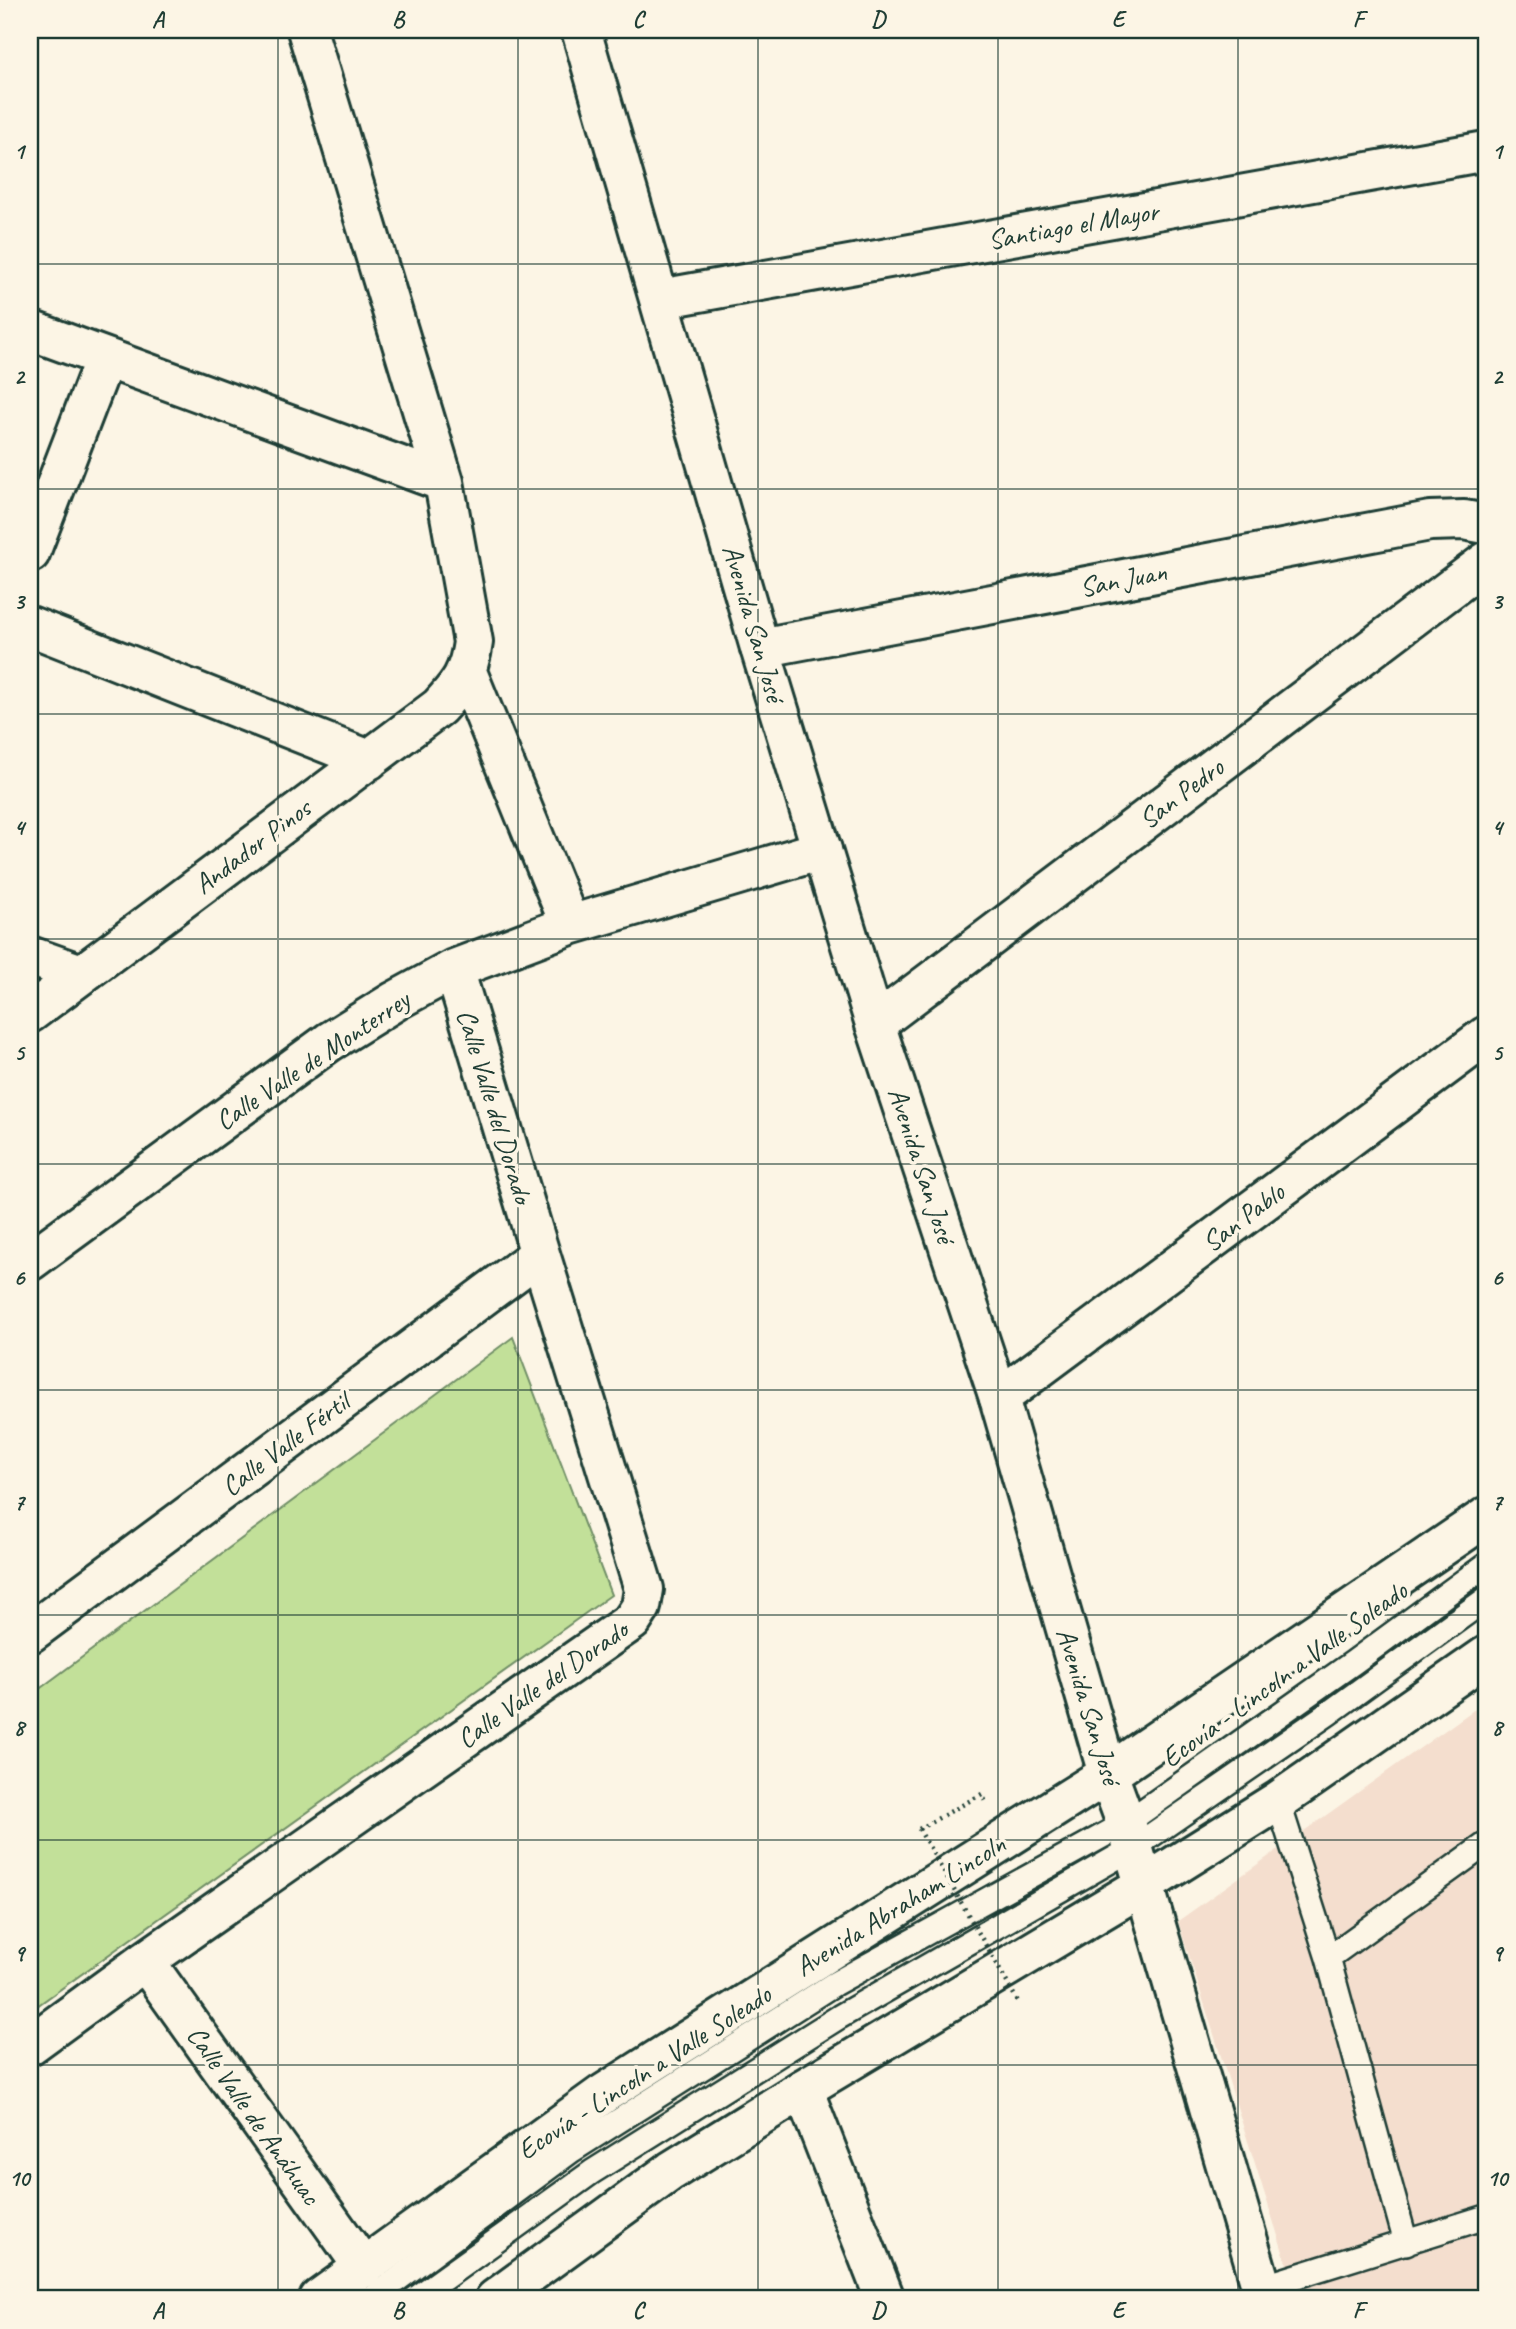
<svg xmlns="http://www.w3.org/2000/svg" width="1516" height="2329" font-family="Caveat,sans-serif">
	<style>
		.built { fill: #f4dece }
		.green { fill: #c2e099; stroke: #708e66; stroke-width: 2 }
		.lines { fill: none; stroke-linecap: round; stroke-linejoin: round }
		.lane-casing { stroke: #1f3d34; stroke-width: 28 }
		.street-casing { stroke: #1f3d34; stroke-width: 44 }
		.secondary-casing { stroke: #1f3d34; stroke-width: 44 }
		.path { stroke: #1f3d34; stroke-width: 4.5; stroke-dasharray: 2 5; stroke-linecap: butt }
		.lane { stroke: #fcf5e5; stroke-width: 23 }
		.street { stroke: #fcf5e5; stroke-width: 38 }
		.secondary { stroke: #fcf5e5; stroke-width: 38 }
		.path-bridge { stroke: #1f3d34; stroke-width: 4.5; stroke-dasharray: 2 5; stroke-linecap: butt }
		.grid { fill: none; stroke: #1f3d34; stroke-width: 2; stroke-opacity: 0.55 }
		.labels { text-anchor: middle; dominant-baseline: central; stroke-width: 7; stroke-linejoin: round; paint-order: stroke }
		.street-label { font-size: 28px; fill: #1f3d34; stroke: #fcf5e5 }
		.neatline { fill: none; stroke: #1f3d34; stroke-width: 2.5 }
		.grid-label { font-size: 23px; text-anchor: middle; font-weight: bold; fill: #1f3d34 }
	</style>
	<rect width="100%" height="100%" fill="#fcf5e5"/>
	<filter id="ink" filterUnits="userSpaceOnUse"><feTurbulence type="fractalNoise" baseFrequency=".0143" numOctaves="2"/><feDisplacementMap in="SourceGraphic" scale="14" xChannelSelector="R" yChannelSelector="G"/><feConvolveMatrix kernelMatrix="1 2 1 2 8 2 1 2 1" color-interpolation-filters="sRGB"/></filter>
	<g filter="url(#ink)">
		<path class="built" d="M1486 1701V2299H1298L1178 1921Z"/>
		<path class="green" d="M513 1337 611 1595 30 2011V1696Z"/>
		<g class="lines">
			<g class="lane-casing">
				<path id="lane" d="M1278 1801 1328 1958 1406 2243
					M1328 1958 1486 1844
					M1262 2287 1486 2217
					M371 2299 571 2151 834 1984 1126 1823 1354 1662 1486 1565
					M415 2299 592 2172 839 2017 1133 1848 1329 1713 1486 1599"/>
			</g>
			<g class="street-casing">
				<path id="street" d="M660 299 1486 151
					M30 330 444 482
					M30 553 105 358
					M30 626 369 760
					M760 648 1430 521 1464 520 1486 524
					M467 672 570 925
					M30 956 81 974
					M30 1013 439 707C460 684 469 673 473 642L444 482 307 30
					M875 1024 1486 562
					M30 1261 329 1042 395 1001 454 969 570 925 822 850
					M999 1398 1486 1036
					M30 1633 540 1254
					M145 1961 364 2268
					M30 2045 145 1961 632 1621 641 1607 644 1589 540 1254 454 969
					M803 2089 885 2299"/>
			</g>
			<g class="secondary-casing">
				<path id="secondary" d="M581 30 760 648 875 1024 999 1398 1108 1774 1126 1823 1265 2299
					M319 2299 603 2094 1108 1774 1486 1517
					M495 2299 671 2171 803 2089 1144 1885 1278 1801 1486 1656"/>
			</g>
			<path class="path" d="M919 1829 982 1794 987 1804"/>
			<use href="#lane" class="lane"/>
			<use href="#street" class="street"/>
			<use href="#secondary" class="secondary"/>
			<path class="path-bridge" d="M919 1829 1020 2005"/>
		</g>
	</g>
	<path class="grid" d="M278 30V2299M518 30V2299M758 30V2299M998 30V2299M1238 30V2299M30 264H1486M30 489H1486M30 714H1486M30 939H1486M30 1164H1486M30 1390H1486M30 1615H1486M30 1840H1486M30 2065H1486"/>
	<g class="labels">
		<g class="street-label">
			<text transform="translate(1073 225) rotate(-10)">Santiago el Mayor</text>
			<text transform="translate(1123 579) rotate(-11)">San Juan</text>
			<text transform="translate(754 623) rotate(74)">Avenida San José</text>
			<text transform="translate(1181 793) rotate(-37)">San Pedro</text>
			<text transform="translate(252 846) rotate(-37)">Andador Pinos</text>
			<text transform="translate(312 1060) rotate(-34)">Calle Valle de Monterrey</text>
			<text transform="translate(495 1106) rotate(73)">Calle Valle del Dorado</text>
			<text transform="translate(922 1165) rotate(72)">Avenida San José</text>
			<text transform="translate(1243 1217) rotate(-37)">San Pablo</text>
			<text transform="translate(285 1444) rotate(-37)">Calle Valle Fértil</text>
			<text transform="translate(1284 1674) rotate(-36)">Ecovía - Lincoln a Valle Soleado</text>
			<text transform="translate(542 1684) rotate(-35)">Calle Valle del Dorado</text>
			<text transform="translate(1089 1706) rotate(73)">Avenida San José</text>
			<text transform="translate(900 1905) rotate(-32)">Avenida Abraham Lincoln</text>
			<text transform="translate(644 2072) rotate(-33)">Ecovía - Lincoln a Valle Soleado</text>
			<text transform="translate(254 2115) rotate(55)">Calle Valle de Anáhuac</text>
		</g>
	</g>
	<rect width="1516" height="2329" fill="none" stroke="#fcf5e5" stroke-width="77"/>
	<rect x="38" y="38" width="1440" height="2252" class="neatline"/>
	<g class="grid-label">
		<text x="158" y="27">A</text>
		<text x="398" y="27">B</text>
		<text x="638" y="27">C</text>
		<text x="878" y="27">D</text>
		<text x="1118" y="27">E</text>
		<text x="1358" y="27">F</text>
		<text x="19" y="159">1</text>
		<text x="1497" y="159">1</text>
		<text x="19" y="384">2</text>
		<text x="1497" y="384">2</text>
		<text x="19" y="609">3</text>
		<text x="1497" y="609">3</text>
		<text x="19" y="835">4</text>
		<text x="1497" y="835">4</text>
		<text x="19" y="1060">5</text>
		<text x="1497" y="1060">5</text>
		<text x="19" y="1285">6</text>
		<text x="1497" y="1285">6</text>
		<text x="19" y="1510">7</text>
		<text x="1497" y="1510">7</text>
		<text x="19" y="1735">8</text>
		<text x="1497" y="1735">8</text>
		<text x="19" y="1961">9</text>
		<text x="1497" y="1961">9</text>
		<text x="19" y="2186">10</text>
		<text x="1497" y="2186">10</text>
		<text x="158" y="2318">A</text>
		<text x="398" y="2318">B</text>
		<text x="638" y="2318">C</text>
		<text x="878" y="2318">D</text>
		<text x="1118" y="2318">E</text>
		<text x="1358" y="2318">F</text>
	</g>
</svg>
